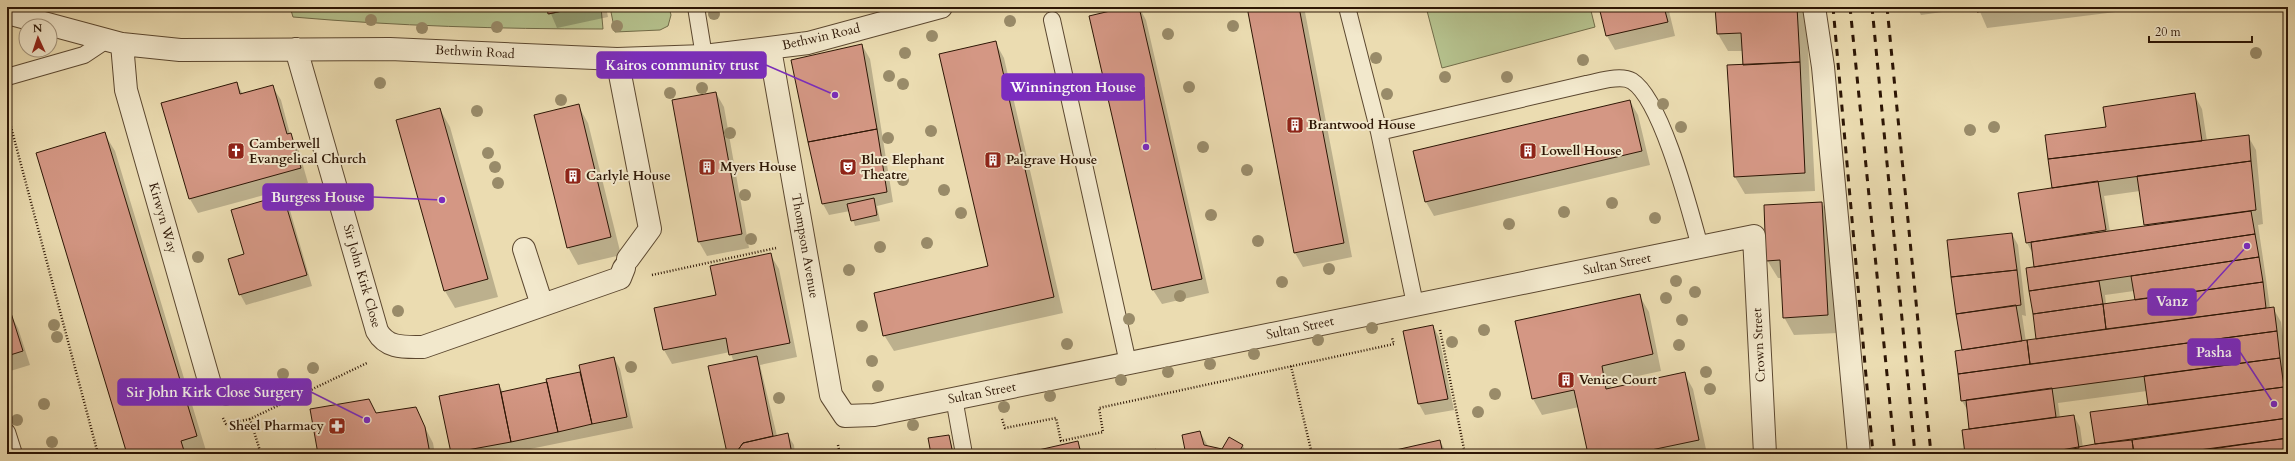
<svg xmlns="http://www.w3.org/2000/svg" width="2295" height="461" font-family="Cardo,serif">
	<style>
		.green { fill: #b5c18d; stroke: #716c49 }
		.shadow { fill: #0003; fill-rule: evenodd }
		.building { fill: #d49784; stroke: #2d1605 }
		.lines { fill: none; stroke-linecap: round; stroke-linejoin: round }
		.lane-casing { stroke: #5c4830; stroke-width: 18 }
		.street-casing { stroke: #5c4830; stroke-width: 24 }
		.path { stroke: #2d1605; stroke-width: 2.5; stroke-dasharray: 1 2; stroke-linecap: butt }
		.lane { stroke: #f2e8cc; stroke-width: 16 }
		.street { stroke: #f2e8cc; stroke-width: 22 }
		.rail { stroke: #2d1605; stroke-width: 3; stroke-dasharray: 7 7; stroke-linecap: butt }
		.tree { fill: #998b69 }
		.labels { text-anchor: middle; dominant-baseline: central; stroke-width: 4; stroke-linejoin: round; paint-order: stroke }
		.street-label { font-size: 13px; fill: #2d1605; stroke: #f2e8cc }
		.poi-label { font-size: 13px; font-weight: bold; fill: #2d1605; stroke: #f2e8cc; text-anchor: start }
		.leader { fill: none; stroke: #7b2cbf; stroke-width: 1.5 }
		.callout-dot { fill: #7b2cbf; stroke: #f2e8cc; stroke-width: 1.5 }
		.callout { fill: #7b2cbf; stroke: #7b2cbf; stroke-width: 1.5 }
		.callout-label { font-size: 14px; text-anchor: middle; font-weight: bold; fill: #fff }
	</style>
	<rect width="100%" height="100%" fill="#ebdcb1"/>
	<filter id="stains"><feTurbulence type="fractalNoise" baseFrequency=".005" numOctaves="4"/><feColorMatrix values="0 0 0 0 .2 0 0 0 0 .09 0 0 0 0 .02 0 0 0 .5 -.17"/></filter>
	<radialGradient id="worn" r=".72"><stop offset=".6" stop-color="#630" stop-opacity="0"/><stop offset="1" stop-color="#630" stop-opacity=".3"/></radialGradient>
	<path class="green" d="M290 7H547L549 14 581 7H601L603 29C500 29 397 26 293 17Z
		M610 7H669L671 15 668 26 660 30 615 32Z
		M1426 7H1590L1595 27 1442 68Z"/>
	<path class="shadow" d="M548 7H606L608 17 557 28Z
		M1131 7H1139L1146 20 1209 293 1162 304 1153 290Z
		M1248 7H1304L1352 257 1303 267 1295 253Z
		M1600 7H1668L1675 36 1615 50 1607 36Z
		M1716 7H1806L1815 191 1745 194 1735 177 1743 51H1728L1718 34Z
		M1917 7H2155L1987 28 1978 7 1921 15Z
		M995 42 1004 58 1063 313 894 351 884 335 990 267Z
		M862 45 870 59 893 202 877 206 880 221 855 226 850 211 829 215 823 204Z
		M236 83 243 94 272 86 281 100 290 134 298 148 308 183 198 213 190 199 163 104Z
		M716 93 724 107 749 248 707 256 699 242Z
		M2194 94 2202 109 2207 141 2248 136 2256 150 2263 224 2258 225 2265 272 2270 308H2273L2281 322 2288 372V454H1966L1970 430 1968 411 1962 401 1956 352 1963 351 2012 234 2018 245 2026 316 2022 315 2026 342 2038 340 2027 269 2036 268 2033 254 2027 243 2054 189 2107 128ZM2140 191 2145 227 2110 232 2104 196ZM2134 291 2136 301 2106 304 2105 295ZM2035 363V365L1962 374V372ZM2147 391 2150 405 2092 413 2096 445 2083 448 2080 427 2074 416 2060 418 2058 403Z
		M1630 101 1638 115 1650 165 1434 216 1426 202 1414 152Z
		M578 105 588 123 621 255 578 265 568 247Z
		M440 109 450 127 498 297 455 308 445 291Z
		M104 133 115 151 207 454H128Z
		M283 196 289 207 312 286 246 305 240 294 245 255Z
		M1822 203 1832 220 1838 333 1794 335 1784 317 1782 278H1778L1767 260Z
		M770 254 779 269 797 357 760 365 777 436 787 434 794 445 795 454H729L734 362 730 352 672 364 664 350 717 296Z
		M1639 295 1649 312 1661 371 1610 382 1612 389 1684 373 1693 389 1707 454H1589L1579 407 1542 415 1533 399Z
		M10 314 18 328 30 365 7 372V315Z
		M1433 326 1439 337 1454 410 1425 415 1419 404 1405 332Z
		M614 358 620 369 633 428 506 454H452L440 397 499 385 503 392 549 383 548 380 581 372Z
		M369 400 377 414 415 408 433 443 435 454H319Z
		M1200 432 1208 446 1222 450 1229 438 1243 446 1247 454H1181L1186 450Z
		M949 436 954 454H932Z
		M1440 441 1447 454H1382Z
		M1077 442 1084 454H1026Z"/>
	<path class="building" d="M547 7H581L548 14Z
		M1127 7H1139L1202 279 1152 290 1089 16Z
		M1247 7H1299L1344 243 1294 253Z
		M1599 7H1664L1668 22 1606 36Z
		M1715 7H1797L1800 62 1743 65 1741 33 1717 34Z
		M1977 7H2016L1977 12Z
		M996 41 1054 297 883 336 874 293 988 266 939 54Z
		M862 44 877 129 808 142 791 60Z
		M1800 62 1805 173 1734 177 1727 65Z
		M237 82 240 94 273 85 287 134 291 133 301 168 189 199 161 103Z
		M716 92 742 234 698 242 672 100Z
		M2195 93 2202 141 2048 159 2045 135 2106 127 2103 107Z
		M1630 100 1642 151 1425 202 1413 151Z
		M579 104 611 237 567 248 534 115Z
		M440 108 488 279 444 291 396 120Z
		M877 129 887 192 822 204 808 142Z
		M105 132 197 436 181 441 185 454H127L36 153Z
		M2249 135 2251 161 2052 188 2048 159Z
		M2251 161 2256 210 2144 225 2137 176Z
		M2098 181 2106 230 2026 243 2018 193Z
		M283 195 307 275 239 295 228 259 244 254 231 210Z
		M874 198 877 215 851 221 847 204Z
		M1822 202 1828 315 1783 318 1780 260 1766 261 1764 205Z
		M2251 211 2255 234 2034 267 2031 242Z
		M2012 233 2017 270 1951 277 1947 240Z
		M2255 234 2259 257 2029 291 2026 268Z
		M771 253 790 343 729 355 726 338 663 350 654 308 716 295 710 266Z
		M2259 257 2263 282 2135 300 2131 276Z
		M2017 270 2021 305 1956 314 1951 277Z
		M2099 281 2103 304 2033 314 2029 291Z
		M2263 282 2266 308 2106 329 2103 304Z
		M1640 294 1653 354 1602 366 1606 389 1685 372 1699 440 1632 454H1588L1574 390 1532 399 1515 321Z
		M2103 304 2106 329 2036 339 2033 314Z
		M2016 305 2022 341 1962 350 1956 314Z
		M2274 307 2277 331 2030 364 2027 340Z
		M11 313 23 351 7 356V314Z
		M1433 325 1448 399 1418 404 1403 331Z
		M2277 331 2280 358 1961 401 1958 374Z
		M2027 340 2030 364 1958 374 1955 351Z
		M757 356 773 436 743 443 738 450 727 453 708 366Z
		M614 357 627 417 592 424 579 365Z
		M2280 358 2284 387 2148 405 2144 376Z
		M580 372 592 424 558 432 546 379Z
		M547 382 558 432 511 442 501 392Z
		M499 384 511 442 451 453 439 396Z
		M2284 387 2288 418 2095 444 2090 412Z
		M2052 388 2056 417 1969 429 1966 400Z
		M369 399 376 413 416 407 425 427 430 454H318L310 409Z
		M2074 415 2079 448 2039 454H1965L1962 430Z
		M2288 418V438L2177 454H2134L2132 440Z
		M1200 431 1204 445 1222 449 1229 437 1243 445 1238 454H1179L1185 450 1182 435Z
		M788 433 792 454H738V450L743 443Z
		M949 435 953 454H931L928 438Z
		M2288 438V454L2177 453Z
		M1440 440 1443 454H1378Z
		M2132 440 2134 454H2039L2095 444Z
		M1078 441 1081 454H1021Z
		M1155 449 1162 454H1152Z"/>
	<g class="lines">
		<g class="lane-casing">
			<path id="lane" d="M696 7 704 56
				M1347 7 1379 132 1415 304
				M1052 20 1128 363
				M7 77 84 55 108 39
				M1379 132 1586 84C1598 82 1620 74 1632 81 1662 100 1690 211 1700 247
				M954 398 964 454
				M7 432 14 454"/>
		</g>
		<g class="street-casing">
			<path id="street" d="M1814 7 1823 67 1859 454
				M7 13 122 44 180 50 390 49 617 59 704 56 808 43 941 7
				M122 44 126 90 212 391
				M296 49 377 331C387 349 405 347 423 347L620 278 624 268
				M770 49 831 395 845 416 874 415 1754 236 1765 454
				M617 59 650 229 628 259
				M524 249 542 305"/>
		</g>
		<path class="path" d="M7 112 98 454
			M652 275 776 248
			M1440 330 1465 454
			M1291 366 1312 454
			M223 418 226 424 250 419
			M1002 419 1005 428 1056 418 1061 441 1103 432 1099 408 1394 344 1392 338
			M838 445 840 454
			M261 454 250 419 367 363"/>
		<use href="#lane" class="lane"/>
		<use href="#street" class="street"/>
		<path class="rail" d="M1833 7 1873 454
			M1850 7 1895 454
			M1872 7 1915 454
			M1887 7 1931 454"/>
	</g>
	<g class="tree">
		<circle cx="714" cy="14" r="6"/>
		<circle cx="371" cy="20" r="6"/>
		<circle cx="1010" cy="21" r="6"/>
		<circle cx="617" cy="26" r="6"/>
		<circle cx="1233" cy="26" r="6"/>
		<circle cx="497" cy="27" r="6"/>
		<circle cx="422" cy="28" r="6"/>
		<circle cx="1168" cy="34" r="6"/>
		<circle cx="932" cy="36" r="6"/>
		<circle cx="905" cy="53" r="6"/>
		<circle cx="2256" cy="53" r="6"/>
		<circle cx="1376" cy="58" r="6"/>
		<circle cx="1583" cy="60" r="6"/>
		<circle cx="889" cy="76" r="6"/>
		<circle cx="1445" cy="77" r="6"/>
		<circle cx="1507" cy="77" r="6"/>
		<circle cx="380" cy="83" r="6"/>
		<circle cx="903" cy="84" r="6"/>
		<circle cx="1189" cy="87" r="6"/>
		<circle cx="702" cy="88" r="6"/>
		<circle cx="670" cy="93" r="6"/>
		<circle cx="1387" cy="94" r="6"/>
		<circle cx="561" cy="100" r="6"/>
		<circle cx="1663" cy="104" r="6"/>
		<circle cx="477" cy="111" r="6"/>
		<circle cx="1681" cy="127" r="6"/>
		<circle cx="1994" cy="127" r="6"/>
		<circle cx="1970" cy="130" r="6"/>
		<circle cx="931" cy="131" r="6"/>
		<circle cx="730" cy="133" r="6"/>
		<circle cx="888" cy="138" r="6"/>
		<circle cx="1203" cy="147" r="6"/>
		<circle cx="488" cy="153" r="6"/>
		<circle cx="495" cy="167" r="6"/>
		<circle cx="1247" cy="170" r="6"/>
		<circle cx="903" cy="180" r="6"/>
		<circle cx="498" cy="183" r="6"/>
		<circle cx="944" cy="190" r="6"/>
		<circle cx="745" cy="195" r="6"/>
		<circle cx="1612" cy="203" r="6"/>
		<circle cx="1564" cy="212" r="6"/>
		<circle cx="961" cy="213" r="6"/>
		<circle cx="1211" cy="215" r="6"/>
		<circle cx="1655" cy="218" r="6"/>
		<circle cx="1509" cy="224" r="6"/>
		<circle cx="751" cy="239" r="6"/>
		<circle cx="1258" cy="241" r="6"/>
		<circle cx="927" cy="243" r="6"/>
		<circle cx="880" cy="247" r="6"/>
		<circle cx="198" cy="257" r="6"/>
		<circle cx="1329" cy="269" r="6"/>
		<circle cx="849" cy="270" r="6"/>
		<circle cx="1676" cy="281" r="6"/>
		<circle cx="1282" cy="282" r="6"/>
		<circle cx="1695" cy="292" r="6"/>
		<circle cx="1180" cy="296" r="6"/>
		<circle cx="1666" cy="298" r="6"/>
		<circle cx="398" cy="311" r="6"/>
		<circle cx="1129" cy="319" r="6"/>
		<circle cx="1682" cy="320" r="6"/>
		<circle cx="54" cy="325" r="6"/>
		<circle cx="862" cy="326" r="6"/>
		<circle cx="1372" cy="328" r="6"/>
		<circle cx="1484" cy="330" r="6"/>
		<circle cx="57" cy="337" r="6"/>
		<circle cx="1318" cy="340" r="6"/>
		<circle cx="1452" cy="342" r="6"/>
		<circle cx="1067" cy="344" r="6"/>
		<circle cx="1679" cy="345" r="6"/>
		<circle cx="1254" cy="354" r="6"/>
		<circle cx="872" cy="361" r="6"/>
		<circle cx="1210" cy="364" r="6"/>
		<circle cx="631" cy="367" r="6"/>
		<circle cx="313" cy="368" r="6"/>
		<circle cx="1168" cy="372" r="6"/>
		<circle cx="1706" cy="372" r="6"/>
		<circle cx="283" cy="374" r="6"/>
		<circle cx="1121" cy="380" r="6"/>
		<circle cx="878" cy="386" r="6"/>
		<circle cx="1710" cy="389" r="6"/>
		<circle cx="1495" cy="394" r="6"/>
		<circle cx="1050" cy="396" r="6"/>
		<circle cx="779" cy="398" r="6"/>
		<circle cx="226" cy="400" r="6"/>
		<circle cx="44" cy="404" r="6"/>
		<circle cx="1004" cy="407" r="6"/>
		<circle cx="1478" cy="412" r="6"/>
		<circle cx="17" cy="420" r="6"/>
		<circle cx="913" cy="425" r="6"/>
		<circle cx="52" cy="442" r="6"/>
	</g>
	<defs>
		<g id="building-square" transform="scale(0.9)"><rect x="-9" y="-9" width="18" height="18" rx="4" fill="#8f2418" stroke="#f2e8cc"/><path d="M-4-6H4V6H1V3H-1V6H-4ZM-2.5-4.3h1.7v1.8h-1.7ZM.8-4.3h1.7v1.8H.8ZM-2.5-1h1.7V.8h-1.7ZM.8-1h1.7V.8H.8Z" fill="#fff"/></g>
		<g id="church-square" transform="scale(0.9)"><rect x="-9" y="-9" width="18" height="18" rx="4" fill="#8f2418" stroke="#f2e8cc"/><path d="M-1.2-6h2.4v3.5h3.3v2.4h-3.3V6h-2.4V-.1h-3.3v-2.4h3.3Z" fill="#fff"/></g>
		<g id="theatre-square" transform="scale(0.9)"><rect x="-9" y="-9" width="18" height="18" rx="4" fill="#8f2418" stroke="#f2e8cc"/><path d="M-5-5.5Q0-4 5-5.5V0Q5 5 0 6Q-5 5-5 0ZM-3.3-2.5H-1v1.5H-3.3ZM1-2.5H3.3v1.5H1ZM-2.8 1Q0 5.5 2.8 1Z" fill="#fff"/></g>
		<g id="pharmacy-square" transform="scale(0.9)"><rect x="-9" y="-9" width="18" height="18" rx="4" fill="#8f2418" stroke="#f2e8cc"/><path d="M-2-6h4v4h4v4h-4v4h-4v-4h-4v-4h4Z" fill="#fff"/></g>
	</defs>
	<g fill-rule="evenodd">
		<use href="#building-square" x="1295" y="125"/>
		<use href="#church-square" x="236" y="151"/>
		<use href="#building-square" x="1528" y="151"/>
		<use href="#building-square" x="993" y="160"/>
		<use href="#building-square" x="707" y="167"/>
		<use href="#theatre-square" x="848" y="167"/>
		<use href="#building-square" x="573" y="176"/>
		<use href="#building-square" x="1566" y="380"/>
		<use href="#pharmacy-square" x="337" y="426"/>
	</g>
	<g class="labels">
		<g class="street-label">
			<text transform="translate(821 37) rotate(-13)">Bethwin Road</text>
			<text transform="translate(475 52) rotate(3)">Bethwin Road</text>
			<text transform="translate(163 218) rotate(74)">Kirwyn Way</text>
			<text transform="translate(805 246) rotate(80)">Thompson Avenue</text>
			<text transform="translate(1617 264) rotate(-11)">Sultan Street</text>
			<text transform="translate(362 276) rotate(74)">Sir John Kirk Close</text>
			<text transform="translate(1300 328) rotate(-12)">Sultan Street</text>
			<text transform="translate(1759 345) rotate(-93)">Crown Street</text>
			<text transform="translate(982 393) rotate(-11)">Sultan Street</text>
		</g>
		<g class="poi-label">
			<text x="1308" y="125">Brantwood House</text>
			<text x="249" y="144">Camberwell<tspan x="249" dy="15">Evangelical Church</tspan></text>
			<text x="1541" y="151">Lowell House</text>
			<text x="861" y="160">Blue Elephant<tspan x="861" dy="15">Theatre</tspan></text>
			<text x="1006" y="160">Palgrave House</text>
			<text x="720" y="167">Myers House</text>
			<text x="586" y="176">Carlyle House</text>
			<text x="1579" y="380">Venice Court</text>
			<text x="324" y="426" text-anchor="end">Sheel Pharmacy</text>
		</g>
	</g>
	<path class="leader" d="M835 95L766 65M1146 147L1144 87M442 200L373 197M2247 246L2196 302M2274 404L2240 352M367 420L311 392"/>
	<g class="callout-dot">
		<circle cx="835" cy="95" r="4"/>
		<circle cx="1146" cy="147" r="4"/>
		<circle cx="442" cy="200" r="4"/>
		<circle cx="2247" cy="246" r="4"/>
		<circle cx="2274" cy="404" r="4"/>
		<circle cx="367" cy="420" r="4"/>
	</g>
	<g class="callout">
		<rect x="597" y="52" width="169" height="26" rx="4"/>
		<rect x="1002" y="74" width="142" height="26" rx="4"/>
		<rect x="263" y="184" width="110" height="26" rx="4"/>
		<rect x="2148" y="289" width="48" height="26" rx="4"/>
		<rect x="2188" y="339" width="52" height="26" rx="4"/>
		<rect x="118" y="379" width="193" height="26" rx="4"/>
	</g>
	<g class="callout-label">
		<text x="682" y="70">Kairos community trust</text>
		<text x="1073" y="92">Winnington House</text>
		<text x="318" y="202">Burgess House</text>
		<text x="2172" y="306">Vanz</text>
		<text x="2214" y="357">Pasha</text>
		<text x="215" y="397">Sir John Kirk Close Surgery</text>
	</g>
	<rect width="2295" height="461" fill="none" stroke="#ebdcb1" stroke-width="24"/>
	<rect x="8" y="8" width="2279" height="445" fill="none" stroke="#2d1605" stroke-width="2"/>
	<rect x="12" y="12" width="2271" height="437" fill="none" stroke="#2d1605"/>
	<g transform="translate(38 38) rotate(357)"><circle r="19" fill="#f2e8cc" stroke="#a3947c"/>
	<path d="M0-3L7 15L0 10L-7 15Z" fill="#8f2418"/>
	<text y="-6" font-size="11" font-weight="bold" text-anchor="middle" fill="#2d1605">N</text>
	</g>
	<path d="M2149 36v6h103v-6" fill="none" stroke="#2d1605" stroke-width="2"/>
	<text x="2155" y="36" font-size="12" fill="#2d1605" stroke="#f2e8cc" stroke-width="3" paint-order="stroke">20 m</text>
	<rect width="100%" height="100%" filter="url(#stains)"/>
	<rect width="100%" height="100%" fill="url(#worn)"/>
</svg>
